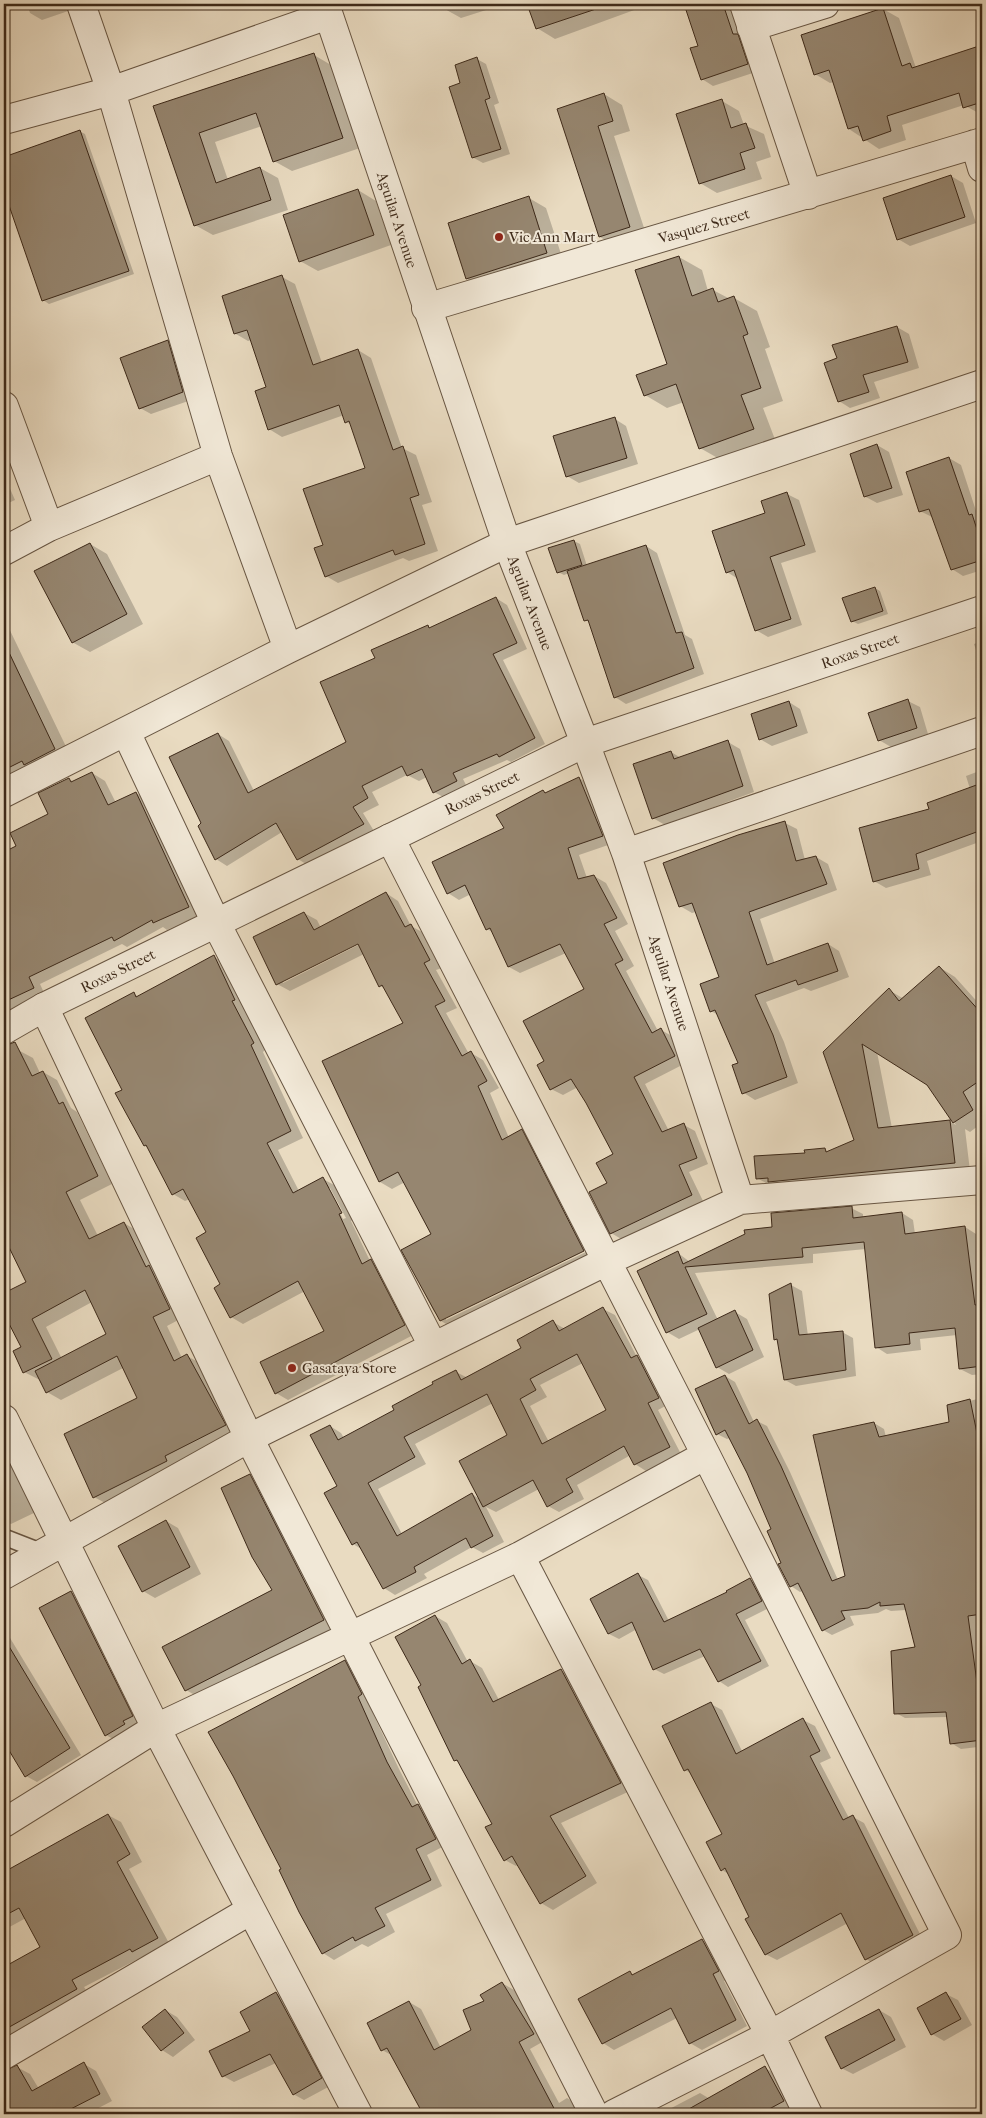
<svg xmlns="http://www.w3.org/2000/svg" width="986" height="2118" font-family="'IM FELL French Canon',serif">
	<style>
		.shadow { fill: #0003; fill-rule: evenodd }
		.building { fill: #968670; stroke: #3d2919; fill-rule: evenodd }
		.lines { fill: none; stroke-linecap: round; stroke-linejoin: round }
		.service-casing { stroke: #685643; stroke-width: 18 }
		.minor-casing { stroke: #685643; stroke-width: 30 }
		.tertiary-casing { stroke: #685643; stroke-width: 30 }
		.service { stroke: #f1e8d7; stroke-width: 15 }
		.minor { stroke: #f1e8d7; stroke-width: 28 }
		.tertiary { stroke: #f1e8d7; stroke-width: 28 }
		.poi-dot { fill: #8f2418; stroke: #f1e8d7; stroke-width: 2 }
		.labels { text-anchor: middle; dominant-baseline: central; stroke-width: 4; stroke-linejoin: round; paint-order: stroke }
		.street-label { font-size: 15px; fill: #3d2919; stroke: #f1e8d7 }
		.poi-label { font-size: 15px; fill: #3d2919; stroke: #f1e8d7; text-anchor: start }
	</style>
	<rect width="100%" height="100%" fill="#e9dbc1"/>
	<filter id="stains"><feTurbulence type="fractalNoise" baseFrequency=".004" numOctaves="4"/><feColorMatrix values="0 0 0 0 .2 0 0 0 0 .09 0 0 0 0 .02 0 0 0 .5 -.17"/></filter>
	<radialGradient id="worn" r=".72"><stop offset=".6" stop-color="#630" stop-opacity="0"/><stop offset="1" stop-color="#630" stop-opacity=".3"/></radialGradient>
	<path class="shadow" d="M27 4H75L77 8 42 20 30 13Z
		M441 4H505L461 18 443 8Z
		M529 4H635L637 9 555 39 537 28Z
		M685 4H732L759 71 713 86 702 79 699 47Z
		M883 9 899 18 916 68 982 47V115L964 105 902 125 906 140 879 149 849 129 834 82 830 83 815 74Z
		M314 55 331 65 360 148 292 171 274 161 262 126 215 142 228 180 260 168 278 178 288 210 213 235 195 225 155 107Z
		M477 59 486 64 499 103 494 105 510 154 483 163 474 158 451 88 462 84Z
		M604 94 622 105 630 131 614 136 647 237 617 247 600 237 558 109Z
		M722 101 739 111 744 125 764 134 771 157 756 162 762 179 717 193 700 183Z
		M79 131 85 134 134 274 49 304 43 300 4 187V158Z
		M951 176 963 183 976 223 910 246 898 239Z
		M358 190 376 201 391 245 318 271 300 261Z
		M529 198 546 208 564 263 485 289 467 279 450 224Z
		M679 257 702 270 708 291 713 290 730 299 734 298 757 311 770 347 765 349 783 401 763 408 776 442 723 461 700 448 684 402 667 408 645 395 668 364Z
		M282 277 295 284 322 363 358 350 371 358 402 448 416 455 432 502 422 505 438 551 409 561 403 558 338 583 326 576 325 546 367 469 352 425 346 422 344 415 282 437 269 429 268 387 252 340 248 341 236 334 223 297Z
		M897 327 909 334 919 368 874 382 880 398 850 408 839 401 838 359Z
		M168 341 179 348 194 399 151 414 140 408Z
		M615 419 626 426 638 464 579 483 567 476Z
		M877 445 889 452 903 495 877 503 866 497 851 454Z
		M949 458 961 465 979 520 982 522V570L963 576 952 569 934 518 920 511Z
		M4 475 15 500 4 505Z
		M787 494 799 500 816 552 781 563 802 625 768 637 756 630 738 579 727 572 767 514Z
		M574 541 580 544 587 566 646 546 657 553 685 635 692 639 704 674 626 704 615 697 590 623 586 620 569 573 564 575 558 572Z
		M90 544 107 554 143 624 90 652 72 642Z
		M875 588 880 591 888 614 858 624 852 621Z
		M496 598 507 605 527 649 503 660 545 744 511 762 507 760 463 779 467 787 445 798 434 792 427 777 419 781 407 775 372 792 379 805 363 813 374 831 309 866 298 859 282 832 227 866 216 859 203 824 218 734 229 741 254 791 348 742 376 659 428 627 431 628Z
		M4 618 72 759 20 780 4 770Z
		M982 641V668L974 644Z
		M908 701 920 707 928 734 891 747 879 740Z
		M789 702 800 709 808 733 772 746 760 739Z
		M728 742 740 749 754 792 665 825 653 818 671 752 681 758Z
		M982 770V841L927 861 931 875 886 888 874 881 930 810 970 789 966 776Z
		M92 773 105 781 116 803 136 793 149 801 201 914 167 930 163 927 127 947 122 944 40 984 45 995 4 1017V854L18 847 49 815 69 779 74 782Z
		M579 778 591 785 614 843 579 855 587 878 594 876 606 883 628 924 615 931 634 966 626 971 658 1031 661 1030 672 1036 686 1063 645 1084 669 1131 684 1125 695 1131 708 1164 689 1172 703 1201 623 1240 611 1233 608 1184 615 1155 578 1087 563 1095 551 1089 546 1062 586 990 566 953 520 973 509 967 494 933 487 929 471 894 459 900 448 893 543 791 547 794Z
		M785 823 797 829 805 860 816 857 828 864 837 890 760 919 775 964 828 944 839 951 849 977 811 991 804 988 766 1002 784 1042 798 1083 755 1100 744 1093 740 1063 718 1015 711 1011 720 978 696 912 692 913 680 906Z
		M386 893 398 901 411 926 424 933 442 968 436 970 457 1008 446 1013 469 1054 471 1053 483 1060 499 1088 490 1093 509 1138 522 1131 534 1138 596 1259 453 1328 441 1321 433 1310 403 1250 432 1234 405 1182 392 1189 380 1182 405 1024 386 989 380 986 364 954 290 991 277 984 304 913 317 920 321 928ZM363 940 364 942 283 983V980ZM589 1248 590 1250 446 1320V1317Z
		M214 957 227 964 247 1007 244 1009 265 1050 263 1052 303 1138 278 1150 299 1191 323 1179 336 1186 353 1220 351 1221 370 1261 383 1268 417 1333 288 1400 276 1393 326 1331 305 1291 243 1324 231 1317 208 1233 190 1199 185 1201 173 1194 148 1148 145 1146 123 1090 134 994 139 997ZM327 1188H330L346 1218 343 1219Z
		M939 967 955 977 982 1007V1123L970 1132 965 1129 970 1171 773 1187 757 1178 806 1154 824 1149 829 1152 856 1141 824 1053 889 990 904 999ZM877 1052 928 1084 956 1125 949 1121 892 1128Z
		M18 1050 33 1058 40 1073 43 1072 57 1080 71 1108 77 1112 112 1184 80 1200 98 1236 124 1223 139 1232 184 1317 167 1326 182 1358 187 1356 202 1364 240 1434 109 1505 94 1497 139 1398 123 1368 61 1400 47 1392 40 1380 24 1372 22 1348 4 1312V1295L27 1283 9 1245 4 1247V1057ZM92 1302 108 1335 62 1359 46 1327Z
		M851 1208 863 1214V1218L902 1213 913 1220 915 1234 965 1227 976 1234 982 1283V1374L972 1375 960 1369 957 1335 920 1339 921 1350 887 1354 876 1347 866 1249 813 1254V1263L695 1273 718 1320 735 1312 747 1319 764 1357 729 1374 717 1367 700 1329 679 1339 667 1332 638 1271 678 1253 690 1262 774 1228Z
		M791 1285 802 1291 808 1336 842 1332 853 1338 856 1376 796 1386 785 1380 779 1341 775 1339 770 1295Z
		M603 1309 615 1315 637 1357 648 1363 669 1404 658 1410 681 1454 646 1471 635 1464 629 1456 577 1485 584 1499 559 1512 548 1506 539 1489 496 1512 486 1507 504 1542 483 1553 472 1547 424 1574 427 1578 395 1595 384 1588 363 1550 353 1544 339 1487 330 1426 341 1433 344 1438 396 1410 456 1372 468 1378 523 1349 553 1322 565 1329ZM583 1363 608 1410 549 1442 530 1406 547 1397 540 1385ZM493 1403 509 1436 481 1500 472 1494 402 1534 378 1489 426 1464 415 1444Z
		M725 1376 735 1382 754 1422 757 1421 767 1426 790 1472 838 1580 847 1577 874 1423 884 1429 886 1437 951 1423 948 1406 982 1398V1620L977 1621 982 1657V1780L978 1747 961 1749 951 1743 948 1717 905 1718 896 1713 916 1648 906 1610 891 1611 886 1609 878 1613 850 1616 854 1625 832 1635 823 1630 803 1591 800 1592 791 1586 773 1529 748 1473 730 1438 727 1439 717 1434Z
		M4 1442 38 1511 11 1524 4 1520Z
		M250 1476 264 1484 337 1628 200 1698 186 1690 274 1591Z
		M166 1521 178 1528 201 1574 155 1598 143 1591Z
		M638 1575 648 1580 669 1621 729 1593 750 1580 760 1585 771 1607 745 1620 769 1666 728 1687 719 1681 705 1656 664 1674 654 1669 637 1629 619 1639 609 1634 591 1599Z
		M71 1592 83 1599 144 1723 118 1742 106 1735Z
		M435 1616 447 1623 468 1662 470 1661 482 1668 499 1700 561 1671 573 1677 632 1790 561 1823 597 1883 553 1910 541 1903 518 1865 516 1866 505 1860 493 1824 460 1763 455 1760 423 1686Z
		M4 1628 81 1755 37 1782 26 1776 4 1740V1736L15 1729 4 1711Z
		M345 1661 356 1668 373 1701 368 1703 399 1769 418 1806 430 1812 446 1845 427 1855 442 1886 386 1914 395 1932 368 1947 362 1944 334 1960 323 1953 282 1870Z
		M711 1704 722 1710 742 1751 803 1720 815 1726 831 1758 820 1763 849 1818 853 1817 864 1823 924 1942 878 1966 866 1959 848 1923 777 1960 765 1954 730 1875 722 1870 723 1835 692 1774 685 1770Z
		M108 1815 121 1822 142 1862 129 1869 170 1945 146 1959 142 1957 84 1987 90 1996 4 2054V1966L5 1967 42 1947 26 1918 4 1930V1868L7 1867 11 1869Z
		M702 1940 714 1947 730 1978 724 1981 747 2026 702 2050 690 2043 677 2018 614 2050 603 2043 630 1973 634 1975Z
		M502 1983 514 1990 544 2041 530 2049 559 2103 567 2098 579 2105 584 2114H535L526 2099 498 2114H418L423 2112 393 2056 382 2050 409 2002 421 2009 441 2048 473 2030 486 2002Z
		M276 1993 287 1999 332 2085 304 2100 293 2094 276 2063 234 2082 223 2076Z
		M946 1994 958 2000 972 2025 944 2041 932 2034Z
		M165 2010 177 2017 195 2040 173 2057 162 2050Z
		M879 2010 891 2017 906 2047 853 2074 841 2068Z
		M84 2064 96 2071 112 2101 87 2114H6L4 2110 8 2107 4 2099V2072L17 2067 30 2074 39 2089Z
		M765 2068 780 2076 798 2109 792 2114H660L700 2093 710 2099Z"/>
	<path class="building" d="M527 4H598L599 8 536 29Z
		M684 4H723L733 34H738L748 64 701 80 690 48 698 46Z
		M883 8 902 66 910 63 912 68 982 45V102L963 108 959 93 887 116 891 131 863 141 858 126 848 129 829 70 814 75 801 35Z
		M314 53 343 138 273 162 256 113 199 133 216 183 260 167 271 200 194 226 153 106Z
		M477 57 490 98 485 100 501 149 472 158 449 87 460 83 455 65Z
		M604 93 613 121 598 126 630 227 599 237 557 109Z
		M722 99 731 128 746 123 755 148 740 153 745 169 699 184 676 114Z
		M80 130 129 271 42 301 4 191V157Z
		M951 175 965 217 897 240 883 198Z
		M358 189 374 235 299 262 283 215Z
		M529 196 547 253 466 279 448 223Z
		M679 256 692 296 713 288 718 302 734 296 748 334 743 336 761 388 741 395 754 429 699 449 676 384 644 396 636 375 667 364 635 270Z
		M282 275 313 365 358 349 393 450 403 446 419 495 410 498 425 544 395 555 393 550 325 577 314 548 323 545 303 489 365 468 349 421 345 423 339 405 268 430 255 391 266 387 247 330 234 334 222 296Z
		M897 326 908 362 863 375 869 392 838 402 824 363 837 358 832 345Z
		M168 340 183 392 139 409 120 358Z
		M615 417 627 458 566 477 553 436Z
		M877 444 892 488 864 497 850 454Z
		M949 457 969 515 972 514 982 545V560L951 570 929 509 919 512 906 472Z
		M787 492 805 545 770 557 791 619 755 631 734 570 726 573 712 531 765 513 761 501Z
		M574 540 582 565 557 573 548 548Z
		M90 543 127 614 72 643 34 571Z
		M646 545 676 633 682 632 694 668 614 698 588 620 584 621 567 571Z
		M875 587 883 611 851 622 842 598Z
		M496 597 517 643 493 654 535 738 499 757 497 754 453 773 457 781 433 793 422 769 407 776 402 766 362 786 368 798 353 807 364 824 297 860 276 823 215 860 198 826 201 823 169 757 218 733 248 793 346 742 320 682 375 658 371 650 428 625 429 628Z
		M4 642 55 749 24 765 22 761 4 770Z
		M908 699 917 728 878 741 868 713Z
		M789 701 797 726 759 740 751 714Z
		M728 740 743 786 652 819 633 764 671 751 674 759Z
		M92 772 108 805 136 792 189 907 153 923 152 920 114 941 112 937 29 977 34 988 4 1002V852L16 846 10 833 48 814 38 793 69 778 71 782Z
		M579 777 603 836 568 848 578 879 594 875 617 918 604 924 623 960 615 964 652 1033 661 1028 675 1056 634 1077 662 1132 684 1123 697 1158 679 1165 692 1195 610 1234 589 1192 607 1183 596 1163 613 1154 586 1103 571 1079 550 1090 537 1065 544 1061 523 1021 584 989 560 944 508 967 490 928 486 930 465 885 447 894 432 862 504 828 496 815 543 790 545 793Z
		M982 783V830L916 854 919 869 873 882 859 828 929 809 927 803Z
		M785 821 796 861 816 856 827 884 749 912 767 965 828 943 838 971 798 985 796 980 755 995 773 1035 787 1077 742 1094 732 1065 738 1063 715 1010 710 1012 700 984 719 977 692 903 679 907 663 863 738 835Z
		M386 892 405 927 411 924 430 960 424 963 445 1001 435 1006 462 1056 471 1051 487 1081 478 1086 502 1140 522 1129 584 1251 440 1321 401 1250 431 1234 398 1172 379 1182 322 1061 403 1023 382 985 379 987 358 944 276 985 253 937 304 912 314 930Z
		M214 955 235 1000 232 1001 254 1043 251 1045 291 1131 267 1143 293 1193 323 1177 342 1213 339 1214 362 1264 371 1259 405 1325 275 1394 260 1362 324 1331 298 1281 230 1318 214 1288 220 1284 196 1238 206 1232 183 1189 172 1195 146 1145 144 1146 115 1093 122 1090 85 1018 134 992 136 997Z
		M939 966 982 1014V1079L963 1092 973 1110 953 1123 927 1085 862 1044 878 1128 950 1120 955 1163 768 1182V1178L756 1179 754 1156 805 1153 804 1150 825 1148 826 1152 854 1140 823 1052 889 988 899 1001Z
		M15 1042 32 1076 43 1071 59 1104 63 1102 98 1176 66 1192 89 1239 124 1222 146 1267 149 1265 170 1309 153 1317 174 1361 187 1354 226 1425 165 1456 167 1461 93 1498 64 1434 137 1398 117 1356 46 1393 35 1371 106 1334 85 1290 32 1319 52 1359 23 1373 13 1351 21 1347 4 1314V1293L26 1282 4 1237V1046Z
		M852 1206 853 1218 902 1212 905 1234 965 1226 975 1305 982 1304V1366L959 1369 955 1328 909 1333 910 1344 875 1348 864 1242 802 1248 803 1257 685 1267 707 1314 666 1333 637 1271 678 1251 683 1264 745 1234 744 1230 772 1227 771 1213Z
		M791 1283 799 1335 843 1331 846 1370 784 1380 777 1339 774 1340 769 1294Z
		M603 1307 631 1358 637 1355 659 1398 648 1403 670 1447 634 1465 624 1446 566 1479 573 1492 547 1507 533 1480 483 1507 459 1461 507 1435 487 1394 404 1437 415 1457 368 1483 397 1536 472 1493 493 1536 471 1548 466 1538 414 1567 416 1572 383 1589 357 1542 352 1545 324 1493 337 1486 310 1435 330 1425 338 1440 394 1410 392 1406 433 1384 432 1382 456 1370 461 1380 521 1348 517 1340 553 1320 559 1331ZM577 1354 606 1410 542 1444 520 1399 536 1390 530 1379Z
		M735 1310 753 1350 716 1368 698 1328Z
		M725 1375 749 1424 757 1419 781 1466 832 1581 845 1576 813 1435 874 1422 879 1437 949 1422 947 1405 970 1399 982 1458V1614L968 1616 982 1720V1740L950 1744 946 1712 894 1714 891 1651 915 1647 904 1604 880 1606V1602L868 1608 841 1611 845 1619 822 1631 798 1583 790 1587 778 1564 781 1563 767 1531 771 1529 747 1473 725 1430 716 1435 695 1389Z
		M250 1474 324 1620 185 1691 162 1647 272 1590 252 1557 221 1488Z
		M166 1520 190 1567 142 1592 118 1546Z
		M638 1573 664 1622 727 1592 726 1591 750 1578 762 1601 736 1614 761 1661 718 1682 700 1649 653 1670 632 1622 608 1634 590 1599Z
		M71 1591 133 1716 123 1721 125 1724 105 1736 39 1608Z
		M435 1615 462 1664 470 1659 493 1702 561 1669 621 1783 550 1816 586 1876 540 1904 512 1856 504 1861 485 1827 492 1824 457 1760 454 1761 418 1687 421 1685 395 1637Z
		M4 1638 70 1748 25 1777 4 1742Z
		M345 1660 362 1694 358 1697 387 1762 412 1807 418 1804 436 1839 416 1849 431 1880 375 1908 385 1926 355 1941 353 1937 322 1954 299 1912 279 1870 281 1869 233 1776 208 1732Z
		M711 1702 736 1754 803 1718 820 1751 810 1756 843 1820 853 1815 913 1935 865 1960 841 1913 765 1955 745 1919 749 1917 725 1868 721 1871 706 1842 722 1834 688 1769 684 1771 662 1726Z
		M108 1814 130 1854 117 1862 158 1938 132 1952 130 1949 72 1980 77 1989 4 2030V1967L40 1947 19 1908 4 1916V1872Z
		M702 1939 719 1971 713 1974 736 2020 689 2044 671 2008 602 2044 578 1999 630 1971 632 1975Z
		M502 1982 534 2034 519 2042 557 2114H423L387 2048 381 2051 367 2023 409 2001 434 2050 471 2030 463 2010 484 2001 480 1995Z
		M276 1992 322 2078 293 2095 270 2054 222 2077 209 2051 250 2031 240 2012Z
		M946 1992 961 2019 931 2035 917 2008Z
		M165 2009 184 2033 161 2051 142 2027Z
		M879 2009 895 2040 841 2069 825 2037Z
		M84 2062 100 2094 61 2114H4V2071L17 2065 32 2091Z
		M765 2066 784 2101 760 2114H680Z"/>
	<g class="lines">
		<g class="service-casing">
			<path id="service" d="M4 1537 45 1553"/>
		</g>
		<g class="minor-casing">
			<path id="minor" d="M81 4 111 91 218 456 288 649
				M744 4 808 195
				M751 27 825 4
				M4 120 111 91 328 15
				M975 144 982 168
				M426 308 982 142
				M4 406 49 527
				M4 551 49 527 218 456
				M126 732 216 923 433 1346
				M4 793 288 649 507 543 982 384
				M390 838 706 1455 947 1935 770 2035 614 2114
				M626 853 982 731
				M44 1007 249 1438 594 2114
				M740 1200 626 853 585 743 982 610
				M4 1419 156 1728 358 2114
				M520 1556 770 2035 808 2114
				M4 1575 249 1438 607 1261 740 1200 982 1180
				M4 1823 156 1728 520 1556 706 1455
				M4 2055 251 1910"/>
		</g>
		<g class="tertiary-casing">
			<path id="tertiary" d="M4 1030 44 1007 585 743 507 543 325 4"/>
		</g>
		<use href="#service" class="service"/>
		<use href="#minor" class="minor"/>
		<use href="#tertiary" class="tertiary"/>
	</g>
	<g class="poi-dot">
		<circle cx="499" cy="237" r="5"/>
		<circle cx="292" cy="1368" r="5"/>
	</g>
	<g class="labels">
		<g class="street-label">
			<text transform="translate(397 220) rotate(72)">Aguilar Avenue</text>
			<text transform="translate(704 226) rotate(-16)">Vasquez Street</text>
			<text transform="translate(530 603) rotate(69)">Aguilar Avenue</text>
			<text transform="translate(860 651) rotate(-19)">Roxas Street</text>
			<text transform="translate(482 793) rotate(-26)">Roxas Street</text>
			<text transform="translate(118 971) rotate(-26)">Roxas Street</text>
			<text transform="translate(669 983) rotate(72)">Aguilar Avenue</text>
		</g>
		<g class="poi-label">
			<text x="509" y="237">Vic Ann Mart</text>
			<text x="302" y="1368">Gasataya Store</text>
		</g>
	</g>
	<rect width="986" height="2118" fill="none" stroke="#e9dbc1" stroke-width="20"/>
	<rect x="5" y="5" width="976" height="2108" fill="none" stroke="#3d2919" stroke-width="2.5"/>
	<rect x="10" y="10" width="966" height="2098" fill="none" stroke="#3d2919"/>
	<rect width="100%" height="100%" filter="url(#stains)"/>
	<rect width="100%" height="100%" fill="url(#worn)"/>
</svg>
